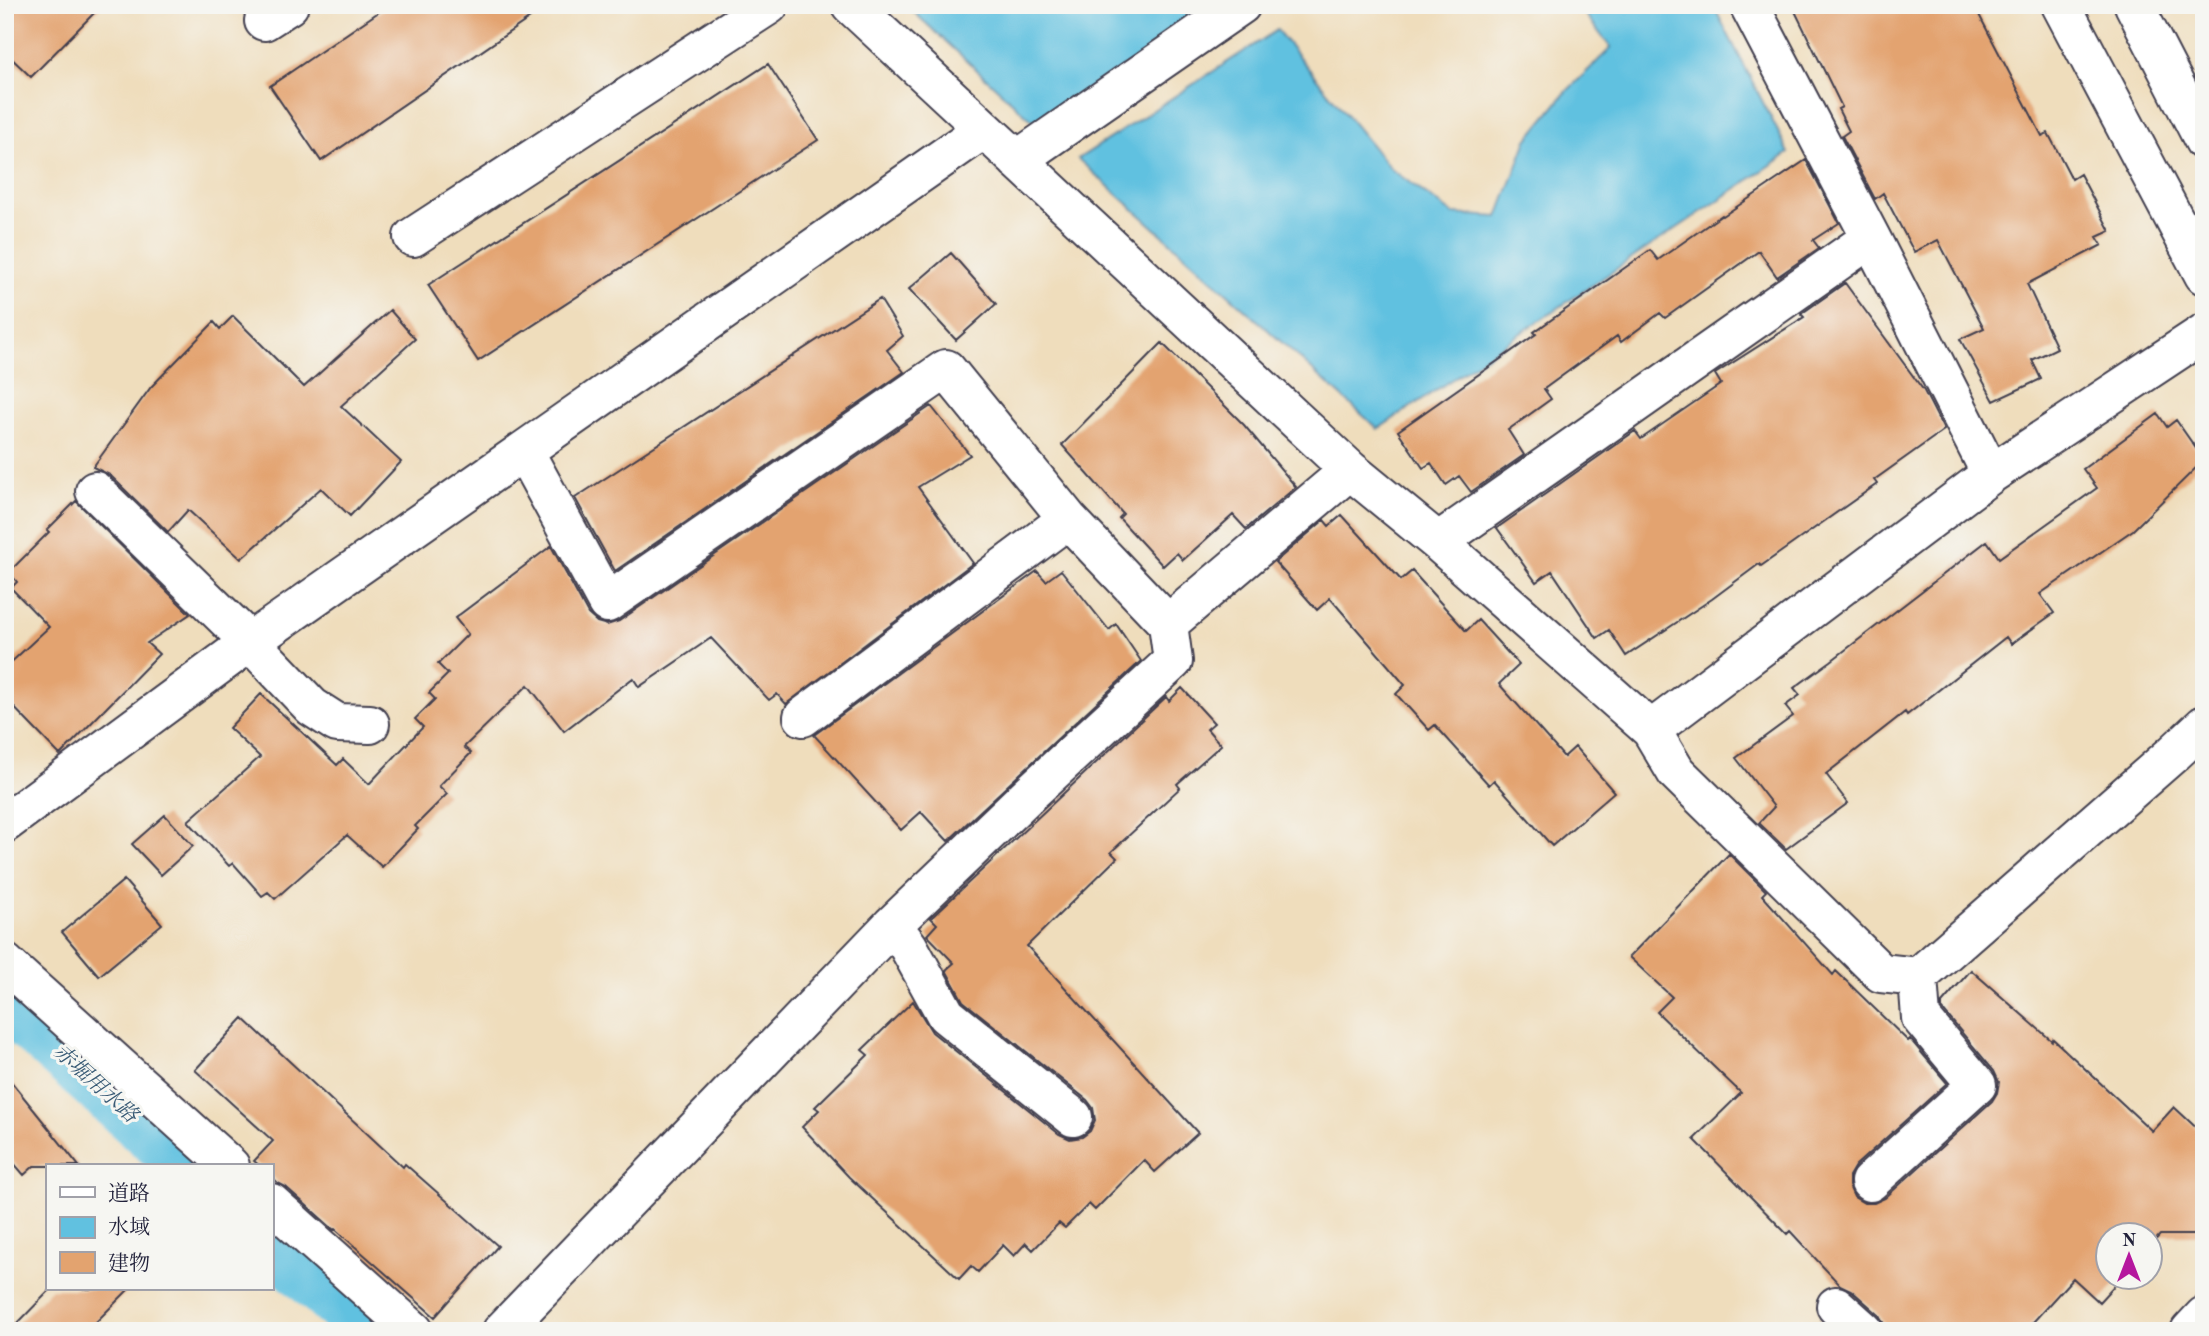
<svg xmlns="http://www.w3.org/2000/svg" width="2209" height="1336" font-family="'Old Standard TT','Noto Serif JP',serif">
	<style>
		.water { fill: #61c1e0; stroke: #42728e; stroke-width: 2 }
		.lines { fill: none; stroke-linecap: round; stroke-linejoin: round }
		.canal { stroke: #61c1e0; stroke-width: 54 }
		.building { fill: #e3a36f }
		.minor-casing { stroke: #413e4e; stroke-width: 42 }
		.minor { stroke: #fff; stroke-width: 38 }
		.labels { text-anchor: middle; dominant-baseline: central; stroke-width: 6; stroke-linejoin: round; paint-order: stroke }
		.water-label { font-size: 21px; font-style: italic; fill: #385a75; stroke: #f6f6f2 }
	</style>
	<rect width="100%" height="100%" fill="#f6f6f2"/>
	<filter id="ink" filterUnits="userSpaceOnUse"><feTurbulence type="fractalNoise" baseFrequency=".0143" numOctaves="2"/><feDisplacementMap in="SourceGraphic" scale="14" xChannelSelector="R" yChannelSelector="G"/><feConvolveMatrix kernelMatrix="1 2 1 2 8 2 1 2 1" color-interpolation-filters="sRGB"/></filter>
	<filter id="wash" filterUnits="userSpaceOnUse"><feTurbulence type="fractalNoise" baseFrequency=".00686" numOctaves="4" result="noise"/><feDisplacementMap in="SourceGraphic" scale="28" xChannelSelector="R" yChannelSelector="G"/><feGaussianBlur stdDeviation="1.57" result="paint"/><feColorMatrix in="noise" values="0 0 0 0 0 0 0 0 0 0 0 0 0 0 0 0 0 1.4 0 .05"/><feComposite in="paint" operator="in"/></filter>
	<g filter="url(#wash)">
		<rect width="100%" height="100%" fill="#efddbc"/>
		<path class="water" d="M906 5H1219L1036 124Z
			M1578 5H1713L1789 153 1378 429 1078 159 1277 30 1391 169 1453 214 1498 217 1527 140 1566 92 1611 48Z"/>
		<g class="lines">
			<path class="canal" d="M5 1003 186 1166
				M271 1243 368 1331"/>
		</g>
		<g id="blocks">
			<path class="building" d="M5 5H102L31 77 5 52Z
				M389 5H549L321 161 270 86Z
				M1792 5H1974L2042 136 2048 133 2072 179 2080 174 2110 231 2097 237 2102 245 2027 284 2057 348 2032 360 2041 379 1994 401 1960 339 1984 328 1938 240 1914 252 1883 193 1875 199 1842 136 1849 131 1838 109 1842 107Z
				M768 64 818 140 478 361 428 285Z
				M1806 160 1839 223 1813 240 1819 248 1777 277 1759 251 1665 318 1660 313 1621 342 1617 336 1544 389 1551 399 1508 430 1524 455 1471 492 1459 476 1446 485 1431 463 1423 468 1398 431 1536 334 1534 332 1650 250 1658 260 1722 215 1723 216Z
				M951 253 996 304 956 340 909 289Z
				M1845 283 1924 391 1944 430 1874 480 1877 484 1761 566 1759 564 1712 599 1626 656 1609 630 1597 638 1552 571 1536 582 1497 528 1635 431 1641 439 1721 384 1715 374 1804 317 1801 314Z
				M880 299 903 336 887 350 904 372 615 571 575 498Z
				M390 310 415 339 341 406 401 462 350 516 321 488 241 559 188 510 168 532 110 475 93 467 151 387 214 322 220 329 233 316 304 387Z
				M1162 343 1244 425 1296 487 1246 529 1233 515 1183 560 1177 553 1163 566 1119 518 1123 514 1062 445Z
				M931 406 970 455 918 487 973 563 786 704 777 694 769 700 711 638 639 687 633 678 564 731 528 685 464 747 471 753 439 786 447 794 415 826 418 829 382 867 347 835 275 899 268 892 262 896 233 863 229 866 188 821 260 757 229 728 261 694 337 765 343 759 369 784 423 727 415 719 435 699 429 693 448 674 438 664 468 634 455 618 551 546 588 614 597 622 607 625 619 621Z
				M2158 414 2167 427 2176 420 2204 460 2133 530 2040 594 2054 613 2011 644 2006 637 1907 715 1905 712 1826 774 1848 803 1786 849 1759 823 1774 807 1736 758 1793 716 1785 706 1800 695 1794 688 1831 661 1987 541 1999 558 2097 488 2083 469Z
				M76 501 190 614 147 643 159 654 60 755 5 698V668L49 627 11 588 17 582 9 572 49 532 47 530Z
				M1342 515 1401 580 1412 571 1466 631 1478 620 1519 665 1499 684 1564 757 1575 747 1614 792 1552 846 1494 780 1489 785 1435 725 1429 730 1396 694 1405 685 1330 598 1317 610 1275 562 1324 520 1329 526Z
				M1061 570 1109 630 1116 624 1141 661 948 841 921 812 901 830 814 735 1037 571 1046 581Z
				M1182 688 1214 723 1207 729 1221 745 1177 784 1180 788 1111 852 1117 858 1027 946 1198 1133 1155 1172 1144 1160 1095 1210 1089 1204 1065 1228 1059 1223 1033 1250 1026 1243 1014 1256 1003 1245 978 1272 971 1266 959 1279 849 1177 802 1127 819 1110 815 1107 868 1055 862 1050 913 1001 932 1032 1059 1134 1070 1139 1082 1137 1090 1131 1095 1120 1093 1108 1087 1100 963 1001 946 970 954 963 927 935 937 924 931 918 1166 697 1169 701Z
				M165 815 193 846 161 875 132 844Z
				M1729 854 1766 891 1762 895 1833 975 1836 971 1908 1041 1910 1039 1947 1083 1855 1166 1849 1176V1186L1854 1197 1864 1203H1874L1885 1198 1992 1101 1997 1093 1999 1082 1994 1071 1942 1009V1003L1971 970 2052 1041 2053 1039 2152 1131 2174 1107 2204 1135V1235H2160L2150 1246V1235H2108V1277H2122L2099 1302 2073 1278 2025 1331H1885L1884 1324 1879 1315 1851 1290 1840 1285 1790 1231 1787 1234 1694 1139 1741 1093 1657 1012 1672 997 1629 957Z
				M124 880 162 924 99 976 62 932Z
				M243 1018 403 1167 405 1164 498 1246 435 1317 335 1229 334 1230 286 1187 278 1183 271 1176V1166H260L254 1161 273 1141 195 1070Z
				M5 1074 79 1166H34L24 1175 5 1153Z
				M51 1289H129L87 1331H10Z"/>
		</g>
	</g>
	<g filter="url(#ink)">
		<use href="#blocks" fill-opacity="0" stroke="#413e4e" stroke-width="2"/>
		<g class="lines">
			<g class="minor-casing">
				<path id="minor" d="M851 5 1350 470 1438 542 1651 730 1991 474 2204 333
					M1749 5 1871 238 1991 474
					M2061 5 2204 275
					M2134 5 2204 141
					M264 21 289 5
					M1017 160 1241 5
					M413 237 769 5
					M524 451 607 603 946 369 1068 519 1168 624 1350 470
					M95 491 250 642 312 707 337 723 370 724
					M1438 542 1871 238
					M803 717 1068 519
					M1651 730 1676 772 1881 973 1918 977 2174 753 2204 725
					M5 823 250 642 984 129
					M892 925 908 946 946 1015 1073 1117
					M5 963 230 1166
					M1870 1182 1977 1085 1921 1018 1918 977
					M271 1203 414 1331
					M1836 1306 1864 1331
					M502 1331 892 925 1029 794 1173 661 1168 624
					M2190 1331 2204 1316"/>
			</g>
			<use href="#minor" class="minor"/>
		</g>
	</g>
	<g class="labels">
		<g class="water-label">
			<text transform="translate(95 1084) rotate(42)">赤堀用水路</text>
		</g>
	</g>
	<rect width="2209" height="1336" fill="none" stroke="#f6f6f2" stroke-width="28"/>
	<rect x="46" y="1164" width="228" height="126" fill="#f6f6f2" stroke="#a1a1a9" stroke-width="2"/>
	<rect x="60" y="1187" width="35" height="10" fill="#ffffff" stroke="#a1a1a9" stroke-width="2"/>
	<text x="108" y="1200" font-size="21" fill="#22223b">道路</text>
	<rect x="60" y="1217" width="35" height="21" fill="#61c1e0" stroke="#a1a1a9" stroke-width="2"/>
	<text x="108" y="1234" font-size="21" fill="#22223b">水域</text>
	<rect x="60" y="1252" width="35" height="21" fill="#e3a36f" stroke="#a1a1a9" stroke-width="2"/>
	<text x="108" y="1270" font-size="21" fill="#22223b">建物</text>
	<g transform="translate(2129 1256)"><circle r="33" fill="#f6f6f2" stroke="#a1a1a9" stroke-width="2"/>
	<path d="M0-5L12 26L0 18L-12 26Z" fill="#b5179e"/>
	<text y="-10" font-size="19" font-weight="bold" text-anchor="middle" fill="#22223b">N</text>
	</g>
</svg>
